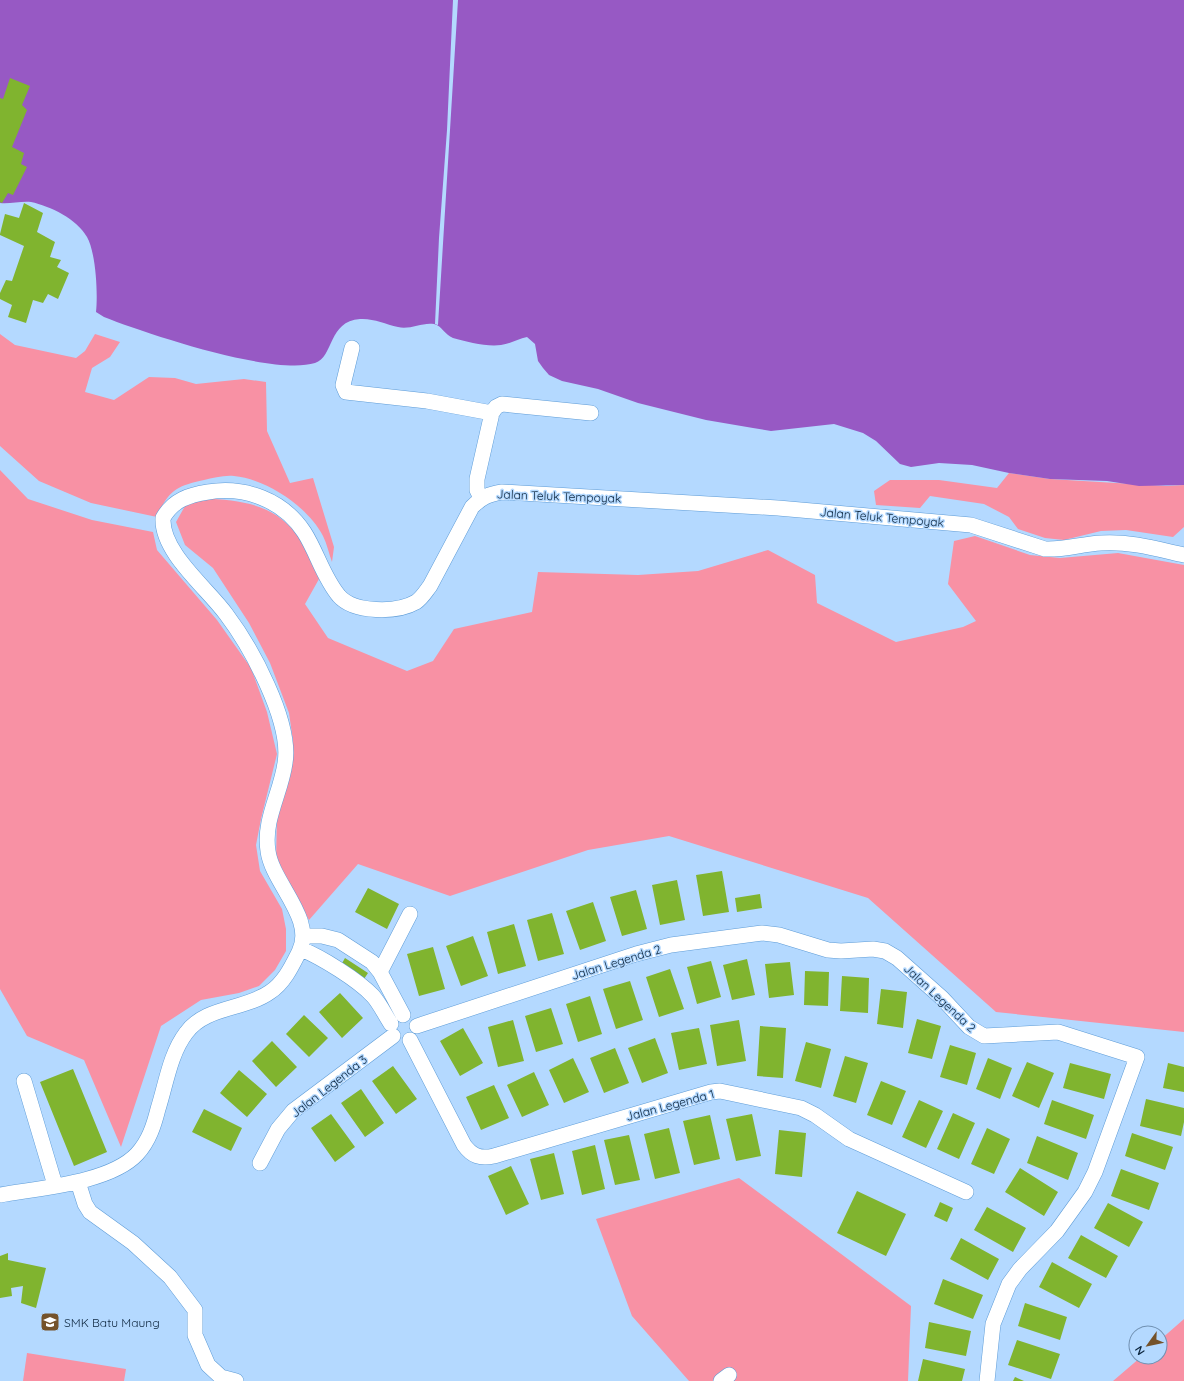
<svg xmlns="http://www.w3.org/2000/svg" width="1184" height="1381" font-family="Quicksand,sans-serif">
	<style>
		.green { fill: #f891a4 }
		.water { fill: #9759c4 }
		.pier { fill: #b4d9ff }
		.building { fill: #80b42f }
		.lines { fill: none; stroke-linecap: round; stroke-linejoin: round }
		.minor-casing { stroke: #5e9cd7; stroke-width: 16 }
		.minor { stroke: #fff; stroke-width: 15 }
		.labels { text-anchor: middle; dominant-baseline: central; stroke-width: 3; stroke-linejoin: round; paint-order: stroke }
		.street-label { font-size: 12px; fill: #0d263e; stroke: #b4d9ff }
		.poi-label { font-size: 12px; fill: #0d263e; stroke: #b4d9ff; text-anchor: start }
	</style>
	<rect width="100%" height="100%" fill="#b4d9ff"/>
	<path class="green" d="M0 334 15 345 76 358 85 351 95 334 120 342 110 357 92 368 85 392 114 400 149 377 175 378 196 384 244 379 266 382 267 431 290 483 313 478 334 547 332 562C329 554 327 544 323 536 308 507 267 479 234 476 224 475 213 478 204 480 176 486 168 491 157 517L91 503 39 481 0 446Z
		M0 470 28 499 92 520 153 532 157 550 217 620 251 668 267 712 277 754 261 819 256 845 260 871 282 909 286 929V951L275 970 259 986 239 993 201 1000 161 1026 121 1147 84 1060 27 1036 0 989Z
		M1009 473 1050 479 1166 486 1184 485V527L1173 537 1126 530 1101 531 1064 540 1045 538 1018 529 1009 517 984 504 930 496 920 508 876 505 874 491 890 480H939L997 488Z
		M203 498C243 501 273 503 299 537 308 549 313 566 319 579L305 604 328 638 407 671 433 661 454 629 532 612 538 572 638 575 698 571 768 550 815 575 817 603 896 642 963 627 976 621 948 584 954 541 975 536 1030 555 1060 558 1118 553 1184 565V1032L996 1012 868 898 669 836 588 850 450 896 358 864 309 920 276 862 277 813 292 764 293 741 289 713 270 663 249 623 213 568 185 545 176 522 185 506Z
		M739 1178 911 1306 908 1381H689L632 1316 596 1219Z
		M1184 1319V1381H1113L1141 1357H1160V1340Z
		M27 1353 126 1369 124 1381H23Z"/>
	<path class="water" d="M0 0H1184V485L1139 486 1107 481 1050 479 1009 473 972 465 939 463 911 467 900 464 876 441 863 433 834 424 771 431 753 428 706 420 638 403 598 389 562 381 549 375 543 368 538 361 535 344 527 337C518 339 510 344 501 345 487 347 467 342 453 338 445 335 442 326 434 324 422 322 410 330 398 327 385 324 373 318 360 319 328 321 334 357 315 363 273 376 147 334 104 317L96 312C98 294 96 253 87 237 77 219 50 206 31 202 21 201 10 204 0 203Z"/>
	<path class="pier" d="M453 0H458L438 325 435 324 439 238 447 130Z"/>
	<path class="building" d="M10 78 30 86 22 105 27 110 12 147 24 153 21 164 27 167 13 195 8 193 2 203 0 202V98L3 99Z
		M24 203 43 213 37 232 55 242 50 257 61 260 57 267 69 273 58 299 48 294 43 303 33 300 26 323 8 317 12 305 0 299V293L6 280 12 281 24 246 0 235V234L5 214 19 218Z
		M722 871 729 912 703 916 696 875Z
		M677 880 685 920 660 925 652 885Z
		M368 888 399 904 387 929 355 912Z
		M636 890 647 929 622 936 610 897Z
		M760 894 762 908 737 912 735 898Z
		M593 902 606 941 580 950 566 911Z
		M552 913 564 954 538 961 527 920Z
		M514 924 526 966 498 974 487 932Z
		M473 936 488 976 461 986 446 946Z
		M433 947 445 989 419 996 407 954Z
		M345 958 368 973 364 979 341 965Z
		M747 959 755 995 732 1000 723 965Z
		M711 961 721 997 697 1004 687 967Z
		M790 962 794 995 769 998 765 964Z
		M670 969 684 1009 659 1017 646 977Z
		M805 971 829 972 828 1006 804 1005Z
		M842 976 869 978 868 1013 840 1011Z
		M630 981 643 1020 616 1029 603 989Z
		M881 989 907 992 903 1028 877 1024Z
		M340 993 363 1018 342 1038 319 1012Z
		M590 996 602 1034 578 1042 566 1004Z
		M551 1008 563 1044 536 1052 525 1016Z
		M304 1015 328 1038 309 1057 286 1034Z
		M917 1019 941 1026 932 1059 908 1053Z
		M513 1020 524 1061 498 1067 488 1027Z
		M739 1020 746 1061 717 1066 710 1025Z
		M760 1026 786 1028 783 1078 757 1076Z
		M463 1028 483 1063 460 1076 440 1041Z
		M699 1028 707 1064 679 1070 671 1033Z
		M655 1038 668 1073 642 1083 628 1048Z
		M272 1041 297 1067 276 1087 252 1061Z
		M806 1042 831 1049 821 1088 795 1081Z
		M950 1045 976 1053 967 1085 940 1077Z
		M615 1048 629 1083 604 1093 590 1058Z
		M845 1056 868 1063 856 1103 833 1096Z
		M573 1058 589 1092 564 1103 549 1070Z
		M988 1058 1012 1068 1000 1099 976 1089Z
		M1027 1062 1054 1073 1039 1108 1012 1096Z
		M1070 1063 1111 1074 1104 1099 1063 1088Z
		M1168 1063 1184 1067V1092L1163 1088Z
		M393 1066 417 1099 396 1114 372 1081Z
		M73 1069 107 1152 74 1166 40 1082Z
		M239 1070 267 1094 247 1117 220 1093Z
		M534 1072 549 1105 522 1117 507 1085Z
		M881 1081 906 1091 892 1125 867 1115Z
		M494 1085 509 1118 481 1130 466 1097Z
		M361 1089 384 1123 365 1137 341 1103Z
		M1146 1099 1184 1108V1122L1181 1136 1140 1126Z
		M919 1100 943 1111 926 1148 902 1137Z
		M1052 1100 1094 1115 1086 1139 1044 1124Z
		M204 1109 242 1128 231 1151 192 1132Z
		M953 1113 975 1123 959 1159 937 1149Z
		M331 1114 355 1147 335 1162 311 1128Z
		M752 1114 761 1156 736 1161 726 1119Z
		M710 1115 720 1159 694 1165 683 1121Z
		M669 1128 680 1173 655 1179 644 1134Z
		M987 1128 1010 1139 994 1174 971 1164Z
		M779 1130 806 1133 802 1177 775 1174Z
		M1132 1133 1173 1147 1165 1170 1125 1156Z
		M629 1135 640 1180 615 1185 604 1140Z
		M1037 1136 1078 1153 1068 1180 1027 1163Z
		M595 1145 605 1189 582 1195 572 1151Z
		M554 1153 564 1194 541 1200 530 1159Z
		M511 1166 529 1204 506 1215 488 1176Z
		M1020 1168 1058 1192 1044 1216 1005 1192Z
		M1121 1169 1159 1183 1149 1210 1111 1196Z
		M857 1191 906 1214 886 1256 837 1233Z
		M940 1202 953 1208 947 1222 934 1216Z
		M1108 1203 1143 1222 1129 1247 1094 1228Z
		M987 1207 1026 1228 1013 1252 974 1230Z
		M1081 1235 1118 1256 1106 1278 1068 1258Z
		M961 1238 999 1259 988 1280 950 1259Z
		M8 1253V1260L46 1268 36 1308 21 1303 23 1286 11 1288 12 1296 0 1298V1256Z
		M1052 1262 1092 1284 1079 1308 1039 1287Z
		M943 1279 983 1295 973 1319 934 1304Z
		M1025 1303 1067 1317 1060 1340 1018 1326Z
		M929 1322 971 1331 966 1356 925 1348Z
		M1017 1340 1060 1354 1051 1379 1008 1365Z
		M923 1359 965 1369 962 1381H918Z
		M1015 1377 1024 1381H1013Z"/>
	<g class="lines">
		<g class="minor-casing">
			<path id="minor" d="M352 348 343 385 346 392 427 401 492 413
				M481 498 477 490V479L492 413 496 407 502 404 591 413
				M303 936H322L338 940 372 962 380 972 403 1015
				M301 949C321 957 358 980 373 996 380 1004 385 1015 391 1024
				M380 972 410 914
				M417 1026 636 954 671 945 762 933 779 935 828 950 841 951 873 949 885 951 897 958 942 998 969 1027 984 1036 1058 1032 1137 1057 1095 1172 1085 1192 1057 1231 1020 1269 1009 1284 993 1324 987 1381
				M410 1040 464 1145C472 1156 480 1159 494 1156L711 1092 720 1091 801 1108 815 1115 849 1139 966 1192
				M24 1081 55 1185
				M260 1163 278 1129 293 1111 393 1036
				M78 1182 85 1204 90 1212 133 1243 170 1277 195 1310V1335L208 1365 221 1377 236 1381
				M0 1195C38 1188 110 1183 137 1154 149 1141 154 1125 158 1109 166 1084 170 1054 186 1033 205 1006 245 1010 270 992 284 983 292 966 299 952 316 919 272 883 268 851 263 820 281 793 285 763 292 722 251 647 226 614 207 588 161 552 163 518 173 500 189 495 208 492 245 486 283 500 304 532 317 552 323 577 339 596 354 613 397 613 416 602 422 598 426 591 430 586L472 507C482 497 489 494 502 492L778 508 971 525 1045 549C1064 550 1082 544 1101 543 1129 541 1157 549 1184 555
				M721 1381 729 1375"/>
		</g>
		<use href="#minor" class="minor"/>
	</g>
	<defs>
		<g id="school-square" transform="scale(1)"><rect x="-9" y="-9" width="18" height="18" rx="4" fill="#74522a" stroke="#b4d9ff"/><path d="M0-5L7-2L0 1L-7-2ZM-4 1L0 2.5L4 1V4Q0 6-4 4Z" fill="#fff"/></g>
	</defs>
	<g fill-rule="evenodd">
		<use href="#school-square" x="50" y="1322"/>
	</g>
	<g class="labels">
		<g class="street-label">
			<text transform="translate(559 496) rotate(2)">Jalan Teluk Tempoyak</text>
			<text transform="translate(882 517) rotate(5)">Jalan Teluk Tempoyak</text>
			<text transform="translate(616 962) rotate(-17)">Jalan Legenda 2</text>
			<text transform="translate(940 998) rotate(43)">Jalan Legenda 2</text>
			<text transform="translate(329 1086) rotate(-38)">Jalan Legenda 3</text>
			<text transform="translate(670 1105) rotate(-15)">Jalan Legenda 1</text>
		</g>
		<g class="poi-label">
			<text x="64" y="1322">SMK Batu Maung</text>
		</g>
	</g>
	<g transform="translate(1148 1345) rotate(237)"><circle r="19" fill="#b4d9ff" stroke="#7191b2"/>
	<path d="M0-3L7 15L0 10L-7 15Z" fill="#74522a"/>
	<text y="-6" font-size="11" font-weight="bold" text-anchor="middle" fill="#0d263e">N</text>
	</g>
</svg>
